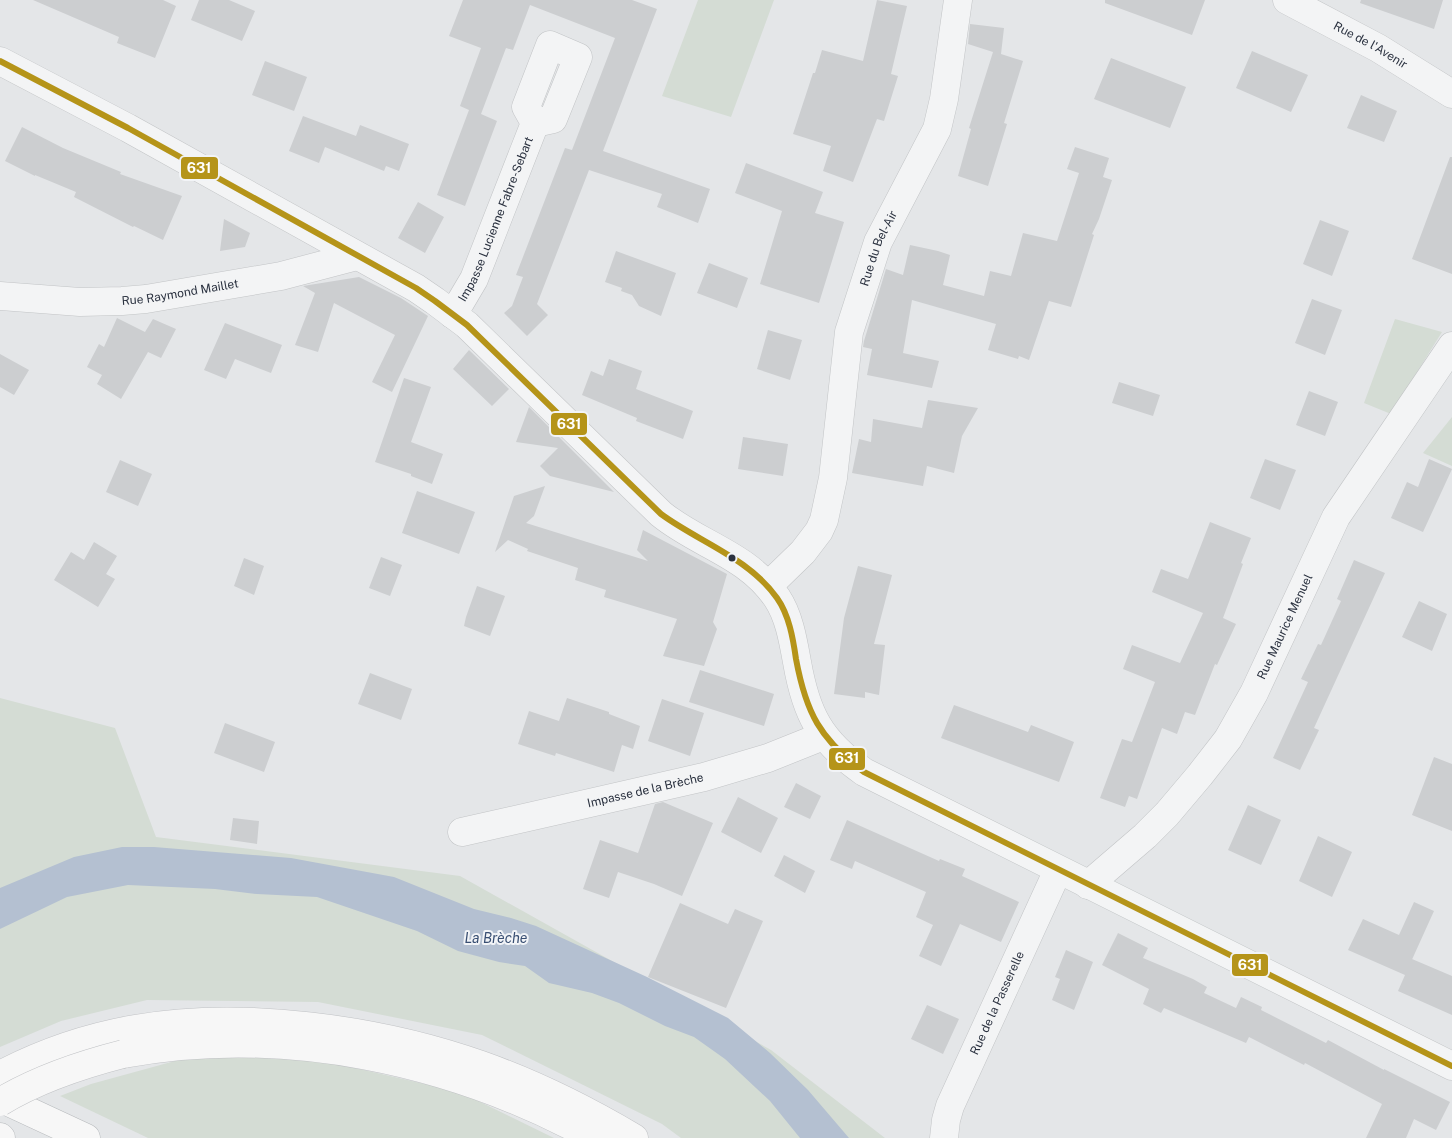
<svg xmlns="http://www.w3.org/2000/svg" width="1452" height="1138" font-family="'Public Sans',sans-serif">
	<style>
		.green { fill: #d4dcd4 }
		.water { fill: #b4c0d1 }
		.building { fill: #ccced0 }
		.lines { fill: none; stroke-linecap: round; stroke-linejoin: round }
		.minor-casing { stroke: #c2c4c6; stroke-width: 29 }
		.primary-casing { stroke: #c0c2c5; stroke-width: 29 }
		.trunk-casing { stroke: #b6b9bc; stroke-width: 29 }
		.minor { stroke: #f3f4f5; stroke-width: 28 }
		.primary { stroke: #f7f7f7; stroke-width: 28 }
		.trunk { stroke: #f7f7f7; stroke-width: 28 }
		.primary-bridge-casing { stroke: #c0c2c5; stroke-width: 29; stroke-linecap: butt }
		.primary-bridge { stroke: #f7f7f7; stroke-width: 28 }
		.bus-1-casing { stroke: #f2f4f7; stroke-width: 10 }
		.bus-1 { stroke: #b59419; stroke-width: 6 }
		.bus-dot { fill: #2b3240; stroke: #f2f4f7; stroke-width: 2 }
		.labels { text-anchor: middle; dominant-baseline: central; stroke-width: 4; stroke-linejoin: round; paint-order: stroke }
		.street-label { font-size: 12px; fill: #2b3240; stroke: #f2f4f7 }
		.water-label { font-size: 14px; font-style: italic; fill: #384e72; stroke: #f2f4f7 }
		.line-badge { stroke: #f2f4f7; stroke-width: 2 }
		.badge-label { font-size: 14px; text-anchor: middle; font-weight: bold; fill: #fff }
	</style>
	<rect width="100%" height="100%" fill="#e4e6e8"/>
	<path class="green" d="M698 0H774L731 117 662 96Z
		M1395 319 1442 332 1391 414 1364 403Z
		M1452 417V466L1423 453Z
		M0 698 115 728 156 837 460 876 771 1050 885 1138H681L662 1124 482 1035 318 1002 147 1000 61 1021 0 1047Z
		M204 1053 307 1057 460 1092 554 1138H148L60 1096 91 1084Z"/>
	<path class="water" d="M122 847H154L291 858 394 877 474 909 511 918 536 926 647 977 728 1018 770 1053 808 1090 849 1138H800L770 1101 725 1059 694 1037 665 1026 619 1003 592 993 549 983 525 966 499 962 458 951 417 931 317 897 257 894 215 889 128 885 67 897 0 929V888L74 857Z"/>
	<path class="building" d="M33 0H163L176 6 155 58 117 43 119 37Z
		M199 0H229L255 11 242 41 191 20Z
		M463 0H632L657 9 603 151 710 189 698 223 657 207 662 194 589 170 537 304 548 315 527 336 504 313 512 306 523 277 516 275 565 148 572 150 615 38 530 5 513 50 506 48 481 114 497 121 465 206 437 195 469 110 460 106 481 48 449 36Z
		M877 0 907 6 891 74 898 76 884 121 877 119 853 182 823 171 831 146 793 134 813 73H815L822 50 863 61Z
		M1105 0H1205L1192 35 1105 3Z
		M1361 0H1443L1434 29 1360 3Z
		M970 24 1004 28 1001 54 1023 61 1004 123 1007 124 988 186 958 176 971 129 969 128 993 52 968 44Z
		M1252 51 1308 75 1291 112 1236 88Z
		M1111 58 1186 87 1170 128 1094 99Z
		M265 61 307 77 294 111 252 95Z
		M1361 95 1397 111 1384 142 1347 128Z
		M303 116 356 136 360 125 409 144 399 171 386 166 384 171 325 147 319 163 289 151Z
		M22 127 63 148 121 172 120 174 182 196 163 240 134 226 133 227 74 197 76 192 35 175V176L5 161Z
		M1075 147 1109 158 1103 177 1112 180 1099 219 1092 234 1094 235 1071 307 1049 301 1029 360 1019 356 1018 359 988 350 996 324 912 300 903 353 939 361 932 388 867 375 872 349 863 347 864 341 886 269 903 275 910 245 938 251 950 255 943 285 984 296 990 271 1011 276 1023 233 1057 241 1079 173 1067 169Z
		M1450 157H1452V274L1412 259Z
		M746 163 823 192 815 213 844 222 819 303 760 284 782 211 735 193Z
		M418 202 444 217 425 253 398 238Z
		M224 219 250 233 245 247 220 251Z
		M1320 220 1349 231 1332 276 1303 264Z
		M616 251 676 273 661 316 639 306 632 295 621 291 622 288 605 282Z
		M709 263 748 278 737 308 697 293Z
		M359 277 401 298 428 316 392 392 372 382 395 335 334 303 318 352 295 345 315 293 303 286Z
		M1312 299 1342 310 1325 355 1295 343Z
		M117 318 145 332 153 319 176 329 161 358 148 352 121 399 97 384 102 375 87 367 99 344 104 347Z
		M225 323 282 345 271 373 235 359 226 379 204 370Z
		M768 330 802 340 790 380 757 369Z
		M469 350 509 389 492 406 453 369Z
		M0 354 29 370 14 395 0 387Z
		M609 359 642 371 636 389 693 411 683 439 636 421 637 418 582 395 591 371 603 376Z
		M404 378 431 387 411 442 443 454 432 484 411 476V474L375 462Z
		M1119 382 1160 395 1153 416 1112 403Z
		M1309 391 1338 402 1325 436 1296 425Z
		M928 400 978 408 962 436 954 473 927 466 923 486 852 473 859 439 871 442 873 419 922 428Z
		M529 407 614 492 550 476 540 466 558 448 516 442Z
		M743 437 788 444 783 476 738 469Z
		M1265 459 1296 470 1280 510 1250 498Z
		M1429 459 1452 469 1423 532 1391 518 1407 482 1418 487Z
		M120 460 152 474 138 506 106 492Z
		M545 486 534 516 526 523 648 561 637 550 643 530 727 574 713 622 717 629 704 666 663 656 677 619 604 597 606 590 575 580 578 568 527 551 528 549 508 540 495 552 514 496Z
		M417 491 475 512 459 554 402 533Z
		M1210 522 1251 538 1241 563 1243 564 1223 618 1236 624 1217 665 1215 664 1195 715 1185 712 1177 734 1162 728 1137 799 1129 796 1125 807 1100 798 1122 739 1132 742 1155 682 1123 669 1132 645 1180 663 1203 613 1152 592 1161 569 1188 579Z
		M94 542 117 556 106 574 115 579 98 607 54 580 71 552 84 560Z
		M381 557 402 565 390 596 369 588Z
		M244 558 264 566 254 595 234 586Z
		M1354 560 1385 573 1314 728 1319 730 1300 770 1273 758 1308 682 1301 679 1318 644 1321 645 1341 601 1337 599Z
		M858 566 892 575 874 644 885 645 879 695 865 692V698L834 694 844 618Z
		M477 586 505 596 490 636 464 626 466 617Z
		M1419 601 1447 614 1432 651 1402 637Z
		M700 670 774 694 764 726 689 702Z
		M370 673 412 689 401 720 358 704Z
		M567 698 609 712V714L640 726 633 749 622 745 614 772 556 753 555 756 518 744 529 711 559 721Z
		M662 699 704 713 690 756 648 741Z
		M954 705 1028 732 1031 725 1074 742 1059 782 941 738Z
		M225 723 275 742 264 772 214 753Z
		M1434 757 1452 764V831L1412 815Z
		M796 783 821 796 810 819 784 807Z
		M738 797 778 818 761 853 721 832Z
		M663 802 713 823 682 896 654 884 618 872 609 898 583 889 600 840 638 853 655 804Z
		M1248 805 1281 820 1261 865 1228 850Z
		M233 818 259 821 257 844 230 840Z
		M847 820 939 861 940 859 965 869 962 876 1019 902 1001 942 960 924 941 966 919 956 933 925 916 917 926 892 855 861 852 869 830 860Z
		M1318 836 1352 852 1332 897 1299 881Z
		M784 855 815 871 805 893 774 876Z
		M1414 902 1434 911 1405 975 1348 950 1363 919 1399 935Z
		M680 903 728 924 735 909 763 921 726 1008 648 977Z
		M1118 933 1148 948 1143 958 1193 979 1207 987 1204 993 1236 1008 1241 997 1262 1007 1261 1010 1326 1043 1328 1040 1384 1070V1069L1450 1102 1436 1130 1414 1119 1406 1138H1366L1382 1104 1305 1063 1304 1065 1249 1037 1246 1043 1164 1008 1161 1013 1143 1004 1149 989 1102 965Z
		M1066 950 1093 962 1074 1010 1052 1000 1060 979 1055 977Z
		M1412 959 1452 976V1015L1398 991Z
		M927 1005 959 1019 943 1054 911 1039Z"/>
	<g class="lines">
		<g class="minor-casing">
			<g id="minor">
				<path id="s1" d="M1287 0 1378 48 1452 94"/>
				<path d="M0 61 128 128 416 288 435 301 467 325 661 514C699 545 747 554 777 598 789 616 793 640 797 662 806 714 820 741 864 772L1452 1066"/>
				<path id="s2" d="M0 296 80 302 122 301 146 299 281 276 357 256"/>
				<path id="s3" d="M452 314 461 301 474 279 535 123 553 119 578 57 550 45 526 107 535 123"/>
				<path id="s4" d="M768 586 803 552 819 531 824 520 833 478 849 332 878 242 937 129 944 99 958 0"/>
				<path id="s5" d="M462 832 704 777 768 758 823 736"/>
				<path id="s6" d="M1088 885 1145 836 1167 814 1200 775 1228 739 1254 693 1336 517 1452 346"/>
				<path id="s7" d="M944 1138 946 1120 950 1106 1058 870"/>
			</g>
		</g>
		<g class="primary-casing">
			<path id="primary" d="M123 1054C283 1024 452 1060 594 1138
				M0 1075C42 1053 89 1037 135 1029 242 1010 379 1029 481 1065 535 1084 585 1109 634 1138"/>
		</g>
		<g class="trunk-casing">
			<path id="trunk" d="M0 1098 86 1138
				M0 1137 1 1138"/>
		</g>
		<use href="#minor" class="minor"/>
		<use href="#primary" class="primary"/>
		<use href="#trunk" class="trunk"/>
		<g class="primary-bridge-casing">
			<path id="primary-bridge" d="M0 1102C38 1079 80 1065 123 1054"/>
		</g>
		<use href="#primary-bridge" class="primary-bridge"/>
		<g class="bus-1-casing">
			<path id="bus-1" d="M0 61 128 128 416 288 435 301 467 325 661 514C699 542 749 558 777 598 789 615 793 638 796 659 806 713 820 739 864 772L1452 1066"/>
		</g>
		<use href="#bus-1" class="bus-1"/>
	</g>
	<circle class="bus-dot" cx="732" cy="558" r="4.5"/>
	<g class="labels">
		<g class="street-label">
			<text stroke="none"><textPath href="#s1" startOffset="95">Rue de l'Avenir</textPath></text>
			<text stroke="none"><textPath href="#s3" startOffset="105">Impasse Lucienne Fabre-Sebart</textPath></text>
			<text stroke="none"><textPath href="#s4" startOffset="366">Rue du Bel-Air</textPath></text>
			<text stroke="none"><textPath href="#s2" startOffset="181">Rue Raymond Maillet</textPath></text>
			<text stroke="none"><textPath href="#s6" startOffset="329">Rue Maurice Menuel</textPath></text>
			<text stroke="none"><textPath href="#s5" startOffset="188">Impasse de la Brèche</textPath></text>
			<text stroke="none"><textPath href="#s7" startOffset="146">Rue de la Passerelle</textPath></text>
		</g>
		<g class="water-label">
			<text x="496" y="938">La Brèche</text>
		</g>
	</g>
	<g class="line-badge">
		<rect x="180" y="156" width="39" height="24" rx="5" fill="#b59419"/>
		<rect x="550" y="412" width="38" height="24" rx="5" fill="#b59419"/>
		<rect x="828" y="747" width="38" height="24" rx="5" fill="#b59419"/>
		<rect x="1231" y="953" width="38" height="24" rx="5" fill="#b59419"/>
	</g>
	<g class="badge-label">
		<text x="199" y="173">631</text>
		<text x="569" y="429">631</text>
		<text x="847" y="763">631</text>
		<text x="1250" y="970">631</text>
	</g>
</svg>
